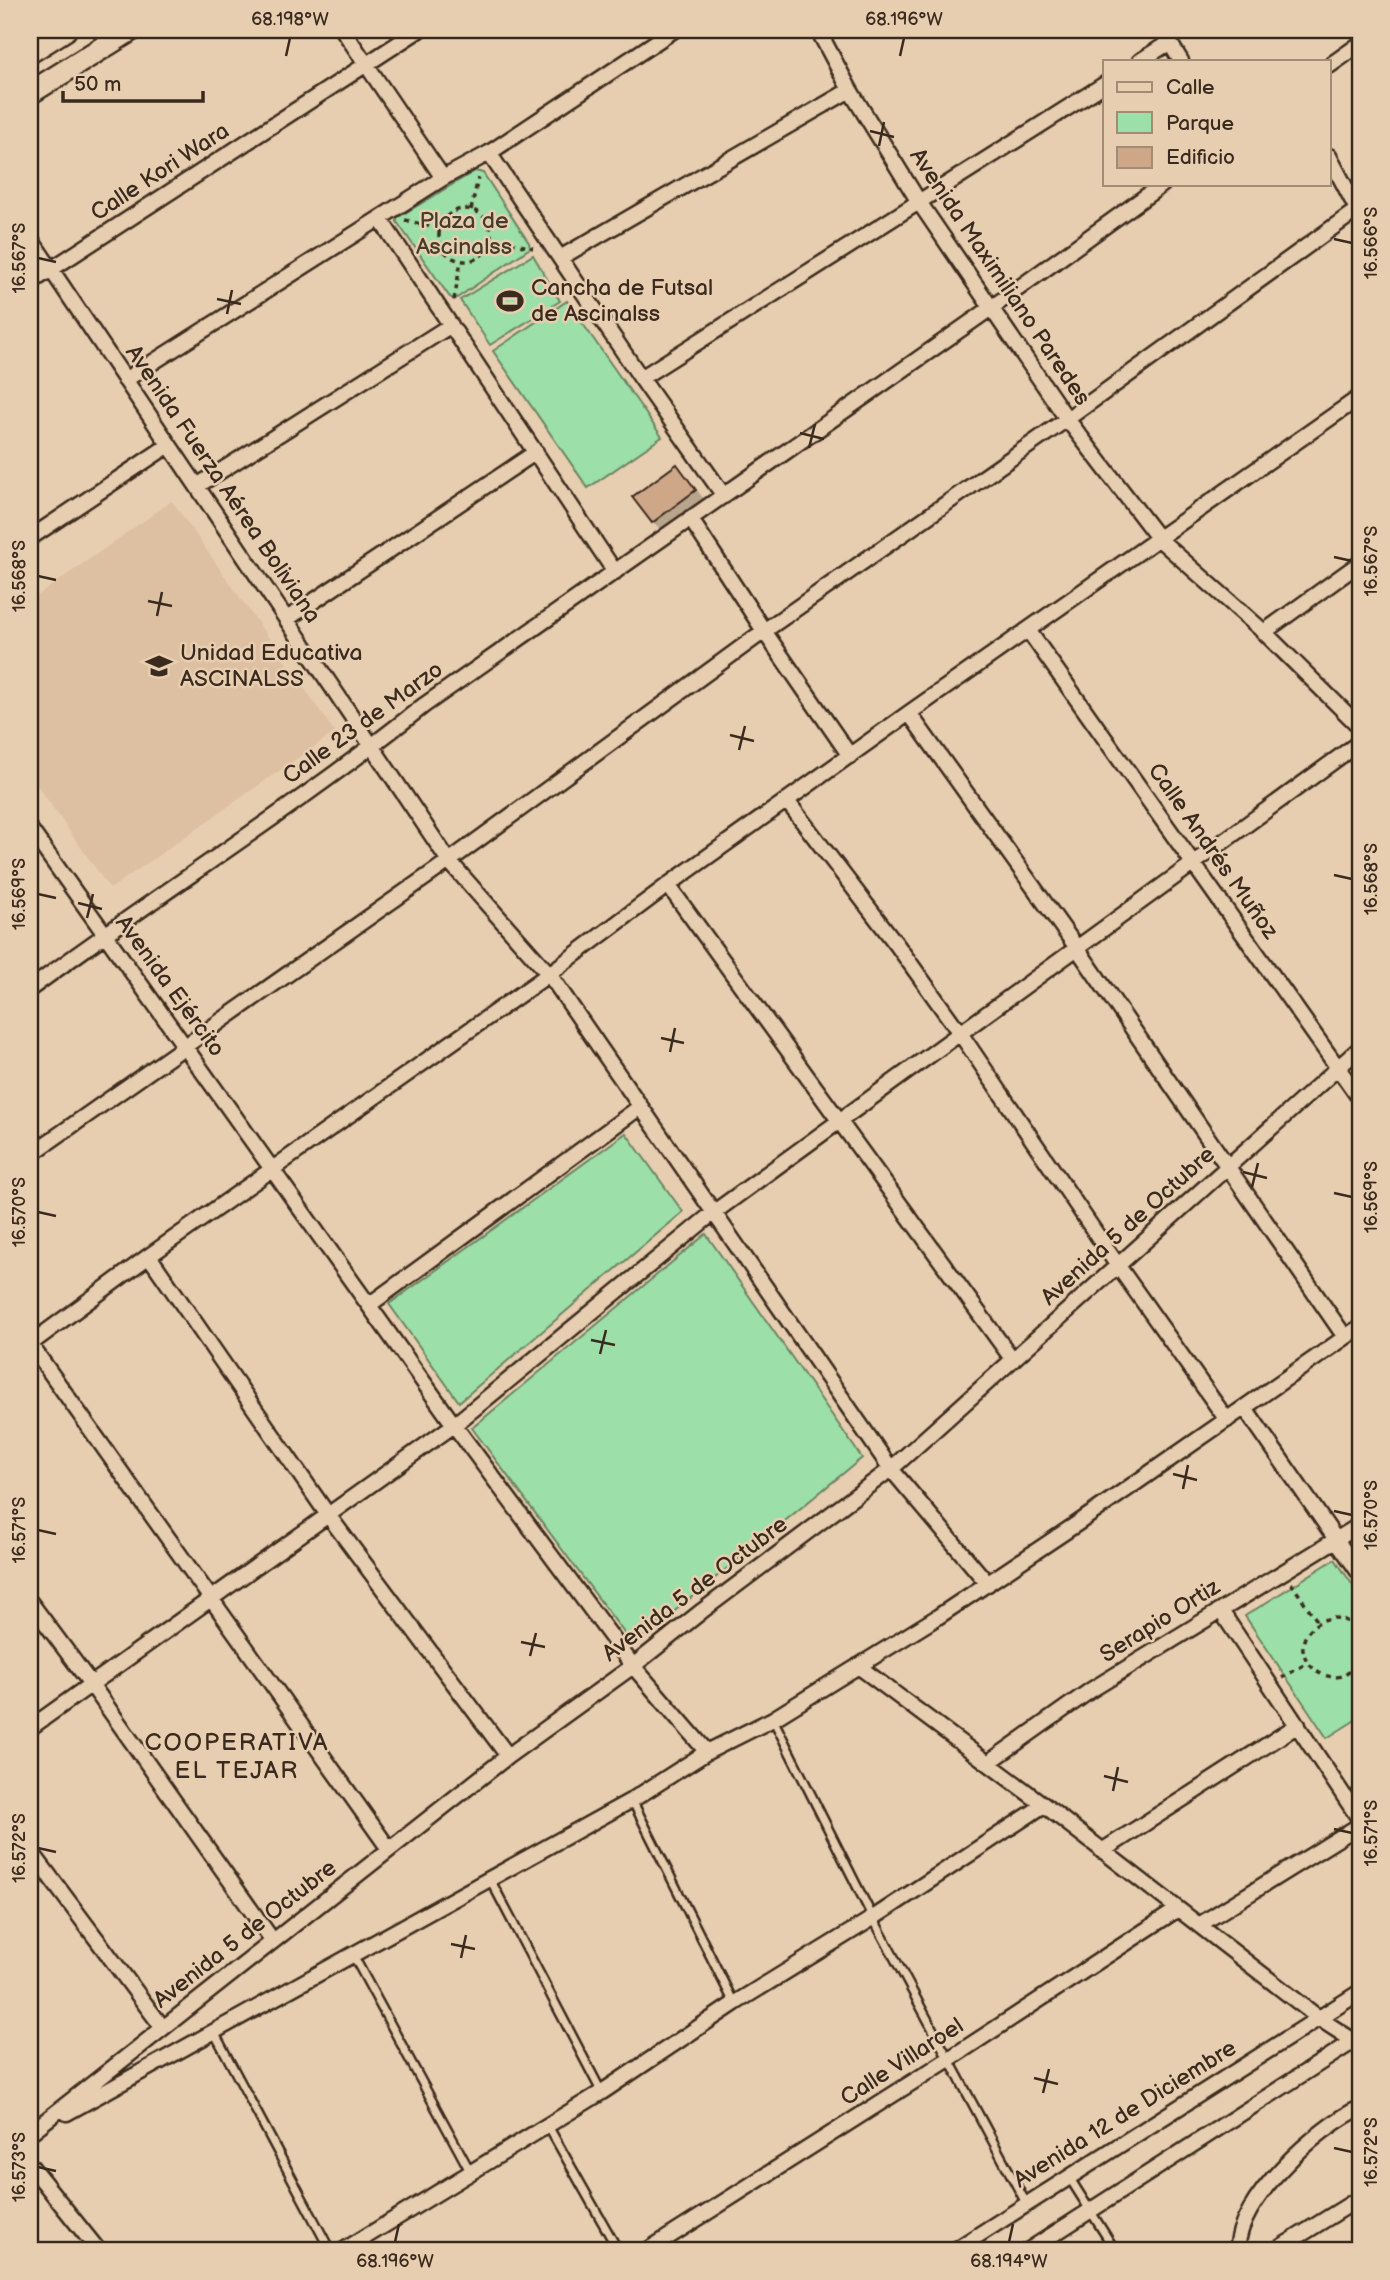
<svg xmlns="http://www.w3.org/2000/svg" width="1390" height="2280" font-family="'Balsamiq Sans',sans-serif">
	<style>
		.built { fill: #ddbfa1 }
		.green { fill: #9cdfa9; stroke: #6c8464; stroke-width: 2 }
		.shadow { fill: #0003 }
		.building { fill: #cea789; stroke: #3b2a1e; stroke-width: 2 }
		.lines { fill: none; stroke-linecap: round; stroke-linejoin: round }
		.service-casing { stroke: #3b2a1e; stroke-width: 12 }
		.minor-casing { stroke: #3b2a1e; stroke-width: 19 }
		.secondary-casing { stroke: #3b2a1e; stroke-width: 26 }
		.path { stroke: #3b2a1e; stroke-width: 3.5; stroke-dasharray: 5 5; stroke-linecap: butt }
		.service { stroke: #e8ceb0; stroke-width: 7 }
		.minor { stroke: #e8ceb0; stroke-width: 14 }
		.secondary { stroke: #e8ceb0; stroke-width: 21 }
		.ticks { fill: none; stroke: #3b2a1e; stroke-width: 2.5 }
		.labels { text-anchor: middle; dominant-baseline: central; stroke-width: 5; stroke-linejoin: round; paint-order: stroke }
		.street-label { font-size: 23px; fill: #3b2a1e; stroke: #e8ceb0 }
		.park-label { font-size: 23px; fill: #453c2c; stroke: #e8ceb0 }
		.poi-label { font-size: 23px; fill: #3b2a1e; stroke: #e8ceb0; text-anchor: start }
		.neighbourhood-label { font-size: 24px; letter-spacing: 2px; fill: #3b2a1e; stroke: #e8ceb0 }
		.neatline { fill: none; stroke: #3b2a1e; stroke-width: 2.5 }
		.ticks-label { font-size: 18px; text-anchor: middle; fill: #3b2a1e }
	</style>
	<rect width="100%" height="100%" fill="#e8ceb0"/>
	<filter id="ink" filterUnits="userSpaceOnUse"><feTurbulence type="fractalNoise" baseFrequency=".0143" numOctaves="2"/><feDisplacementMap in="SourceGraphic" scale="14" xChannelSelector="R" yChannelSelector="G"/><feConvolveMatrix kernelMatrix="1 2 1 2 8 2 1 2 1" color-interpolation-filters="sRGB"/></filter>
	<g filter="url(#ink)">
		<path class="built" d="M172 501 335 732 110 889 30 775V601Z"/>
		<path class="green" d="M475 171 483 173 529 243 530 248 454 300 449 296 397 222V218Z
			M533 255 560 301 490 345 460 300Z
			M567 301 662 437 588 488 493 351Z
			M626 1133 683 1212 459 1402 389 1304Z
			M706 1234 862 1458 633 1645 472 1428Z
			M1335 1559 1360 1596V1717L1327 1738 1245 1616Z"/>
		<path class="shadow" d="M677 466 709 505 667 536 653 522Z"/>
		<path class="building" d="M677 464 696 490 652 523 632 497Z"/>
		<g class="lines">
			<g class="service-casing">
				<path id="service" d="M773 1719 873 1918 1026 2203
					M632 1800 734 2003
					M490 1879 601 2091
					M353 1955 470 2171
					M214 2032 330 2250
					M548 2126 618 2250
					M1069 2177 1115 2250"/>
			</g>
			<g class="minor-casing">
				<path id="minor" d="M343 30 443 178
					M818 30 850 90 919 202 1067 419 1159 539 1264 632 1360 727
					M1162 30 1181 61
					M1140 61 1170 42
					M1329 66 1360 44
					M489 153 641 378 724 496
					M1329 156 1360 215
					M380 219 615 572
					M30 238 449 861 549 974 891 1469 988 1584
					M560 258 850 90
					M30 283 419 30
					M641 378 1105 84
					M125 380 443 178 489 153 674 30
					M197 486 451 325
					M690 518 764 631 850 756
					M30 538 169 445
					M287 619 536 452
					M1028 630 1360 1099
					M1264 632 1360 563
					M909 713 1077 948 1345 1337
					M787 801 897 945 960 1033 1118 1266 1227 1420
					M30 829 454 1425 633 1666 707 1752
					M668 885 1013 1360
					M30 989C159 893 297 807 423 706L991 308 1163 184
					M30 1155 449 861 764 631 1067 419 1357 210
					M149 1256 328 1515 508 1756
					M369 1305 640 1107
					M30 1344 149 1256 549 974 668 885 909 713 1360 397
					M30 1344 389 1849
					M1245 1408 1360 1574
					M30 1602 91 1684 273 1941
					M1221 1611 1360 1820
					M858 1666 1044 1805 1320 2019 1360 2045
					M30 1728 454 1425 713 1213 1360 742
					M988 1763 1091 1690 1360 1525
					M30 1850 163 2028
					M1102 1851 1298 1725
					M1199 1925 1360 1825
					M67 2113 632 1800 707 1752 773 1719 936 1618 1078 1523 1360 1327
					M30 2133 508 1756 633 1666 702 1611 891 1469 1360 1048
					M30 2165 98 2250
					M344 2250 602 2092 735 2003 873 1918 1044 1805
					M648 2250 949 2059 1178 1909
					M955 2250 1360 1992
					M1029 2250 1360 2037
					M1238 2250C1235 2202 1319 2126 1360 2108
					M1276 2250 1360 2198"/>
			</g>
			<g class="secondary-casing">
				<path id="secondary" d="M30 52 65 30
					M30 93 131 30"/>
			</g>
			<path class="path" d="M439 235a26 26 0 1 1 52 0a26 26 0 1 1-52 0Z
				M471 210 478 178
				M405 220 440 229
				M491 239 533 248
				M454 300 461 261
				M1291 1583 1318 1622
				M1360 1637C1341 1593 1280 1635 1312 1667 1318 1674 1327 1677 1336 1677 1347 1676 1356 1668 1360 1658
				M1352 1670 1360 1683
				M1282 1678 1307 1663"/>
			<use href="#service" class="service"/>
			<use href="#minor" class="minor"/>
			<use href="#secondary" class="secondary"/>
		</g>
	</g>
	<path class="ticks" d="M286 56 290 38M900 56 904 38M870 131 894 137M879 146 884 122M1334 239 1352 243M38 258 56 262M217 299 241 304M227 314 232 290M800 433 824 439M809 448 815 424M1334 557 1352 561M38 576 56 580M148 601 172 606M157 616 162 592M730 735 754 741M739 750 745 726M1334 875 1352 879M38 894 56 898M78 903 102 909M87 918 93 894M661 1038 684 1043M670 1052 675 1028M1243 1172 1267 1178M1252 1187 1258 1163M1334 1193 1352 1197M38 1212 56 1216M591 1340 615 1345M600 1354 606 1330M1173 1474 1197 1480M1183 1489 1188 1465M1334 1511 1352 1515M38 1530 56 1534M521 1642 545 1647M530 1656 536 1633M1104 1776 1128 1782M1113 1791 1118 1767M1334 1829 1352 1833M38 1848 56 1852M451 1944 475 1949M461 1958 466 1935M1034 2078 1058 2084M1043 2093 1049 2069M1334 2148 1352 2152M38 2167 56 2171M395 2242 399 2224M1009 2242 1013 2224"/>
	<defs>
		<g id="stadium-bare" transform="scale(2.1)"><path d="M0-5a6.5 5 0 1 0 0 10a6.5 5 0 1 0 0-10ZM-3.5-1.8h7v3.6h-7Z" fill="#3b2a1e" stroke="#e8ceb0" stroke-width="2.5" paint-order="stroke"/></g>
		<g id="school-bare" transform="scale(2.1)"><path d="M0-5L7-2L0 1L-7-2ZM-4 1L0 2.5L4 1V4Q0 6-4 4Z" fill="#3b2a1e" stroke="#e8ceb0" stroke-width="2.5" paint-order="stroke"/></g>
	</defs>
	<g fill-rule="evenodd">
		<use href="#stadium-bare" x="510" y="301"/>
		<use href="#school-bare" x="159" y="666"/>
	</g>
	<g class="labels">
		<g class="street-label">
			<text transform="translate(160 172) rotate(-33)">Calle Kori Wara</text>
			<text transform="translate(1000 277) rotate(56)">Avenida Maximiliano Paredes</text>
			<text transform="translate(223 484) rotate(56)">Avenida Fuerza Aérea Boliviana</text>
			<text transform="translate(363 723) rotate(-36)">Calle 23 de Marzo</text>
			<text transform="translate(1213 851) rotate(55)">Calle Andrés Muñoz</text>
			<text transform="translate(170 986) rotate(54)">Avenida Ejército</text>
			<text transform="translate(1128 1226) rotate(-42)">Avenida 5 de Octubre</text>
			<text transform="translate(695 1589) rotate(-37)">Avenida 5 de Octubre</text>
			<text transform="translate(1160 1621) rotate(-32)">Serapio Ortiz</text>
			<text transform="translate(245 1934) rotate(-38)">Avenida 5 de Octubre</text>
			<text transform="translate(902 2062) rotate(-33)">Calle Villaroel</text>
			<text transform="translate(1125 2114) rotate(-32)">Avenida 12 de Diciembre</text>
		</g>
		<g class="park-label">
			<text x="464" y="221">Plaza de<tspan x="464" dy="26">Ascinalss</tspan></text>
		</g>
		<g class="poi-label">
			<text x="531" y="288">Cancha de Futsal<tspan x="531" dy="26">de Ascinalss</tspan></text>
			<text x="180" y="653">Unidad Educativa<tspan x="180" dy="26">ASCINALSS</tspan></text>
		</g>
		<g class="neighbourhood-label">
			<text x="237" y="1742">COOPERATIVA<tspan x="237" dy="28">EL TEJAR</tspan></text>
		</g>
	</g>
	<rect width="1390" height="2280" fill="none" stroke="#e8ceb0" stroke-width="77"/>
	<rect x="1103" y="60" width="228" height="126" fill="#e8ceb0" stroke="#a38c76" stroke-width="2"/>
	<rect x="1117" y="82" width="35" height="10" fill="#e8ceb0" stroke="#a38c76" stroke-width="2"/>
	<text x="1166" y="94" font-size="21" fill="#3b2a1e">Calle</text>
	<rect x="1117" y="112" width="35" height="21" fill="#9cdfa9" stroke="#a38c76" stroke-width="2"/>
	<text x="1166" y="130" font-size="21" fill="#3b2a1e">Parque</text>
	<rect x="1117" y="147" width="35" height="21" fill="#cea789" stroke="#a38c76" stroke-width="2"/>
	<text x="1166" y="164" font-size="21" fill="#3b2a1e">Edificio</text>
	<path d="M63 91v10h140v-10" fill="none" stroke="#3b2a1e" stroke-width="3.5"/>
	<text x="74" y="91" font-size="21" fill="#3b2a1e" stroke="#e8ceb0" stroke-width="5" paint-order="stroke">50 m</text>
	<rect x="38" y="38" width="1314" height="2204" class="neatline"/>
	<g class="ticks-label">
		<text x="290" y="25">68.198°W</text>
		<text x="904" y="25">68.196°W</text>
		<text transform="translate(1371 243) rotate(-90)" y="6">16.566°S</text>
		<text transform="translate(19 258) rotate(-90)" y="6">16.567°S</text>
		<text transform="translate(1371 561) rotate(-90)" y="6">16.567°S</text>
		<text transform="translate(19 576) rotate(-90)" y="6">16.568°S</text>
		<text transform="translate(1371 879) rotate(-90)" y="6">16.568°S</text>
		<text transform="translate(19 894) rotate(-90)" y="6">16.569°S</text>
		<text transform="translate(1371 1197) rotate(-90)" y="6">16.569°S</text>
		<text transform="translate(19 1212) rotate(-90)" y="6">16.570°S</text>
		<text transform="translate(1371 1515) rotate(-90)" y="6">16.570°S</text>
		<text transform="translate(19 1530) rotate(-90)" y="6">16.571°S</text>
		<text transform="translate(1371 1833) rotate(-90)" y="6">16.571°S</text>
		<text transform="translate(19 1848) rotate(-90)" y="6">16.572°S</text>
		<text transform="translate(1371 2152) rotate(-90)" y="6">16.572°S</text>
		<text transform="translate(19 2167) rotate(-90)" y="6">16.573°S</text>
		<text x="395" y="2267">68.196°W</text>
		<text x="1009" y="2267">68.194°W</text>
	</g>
</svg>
